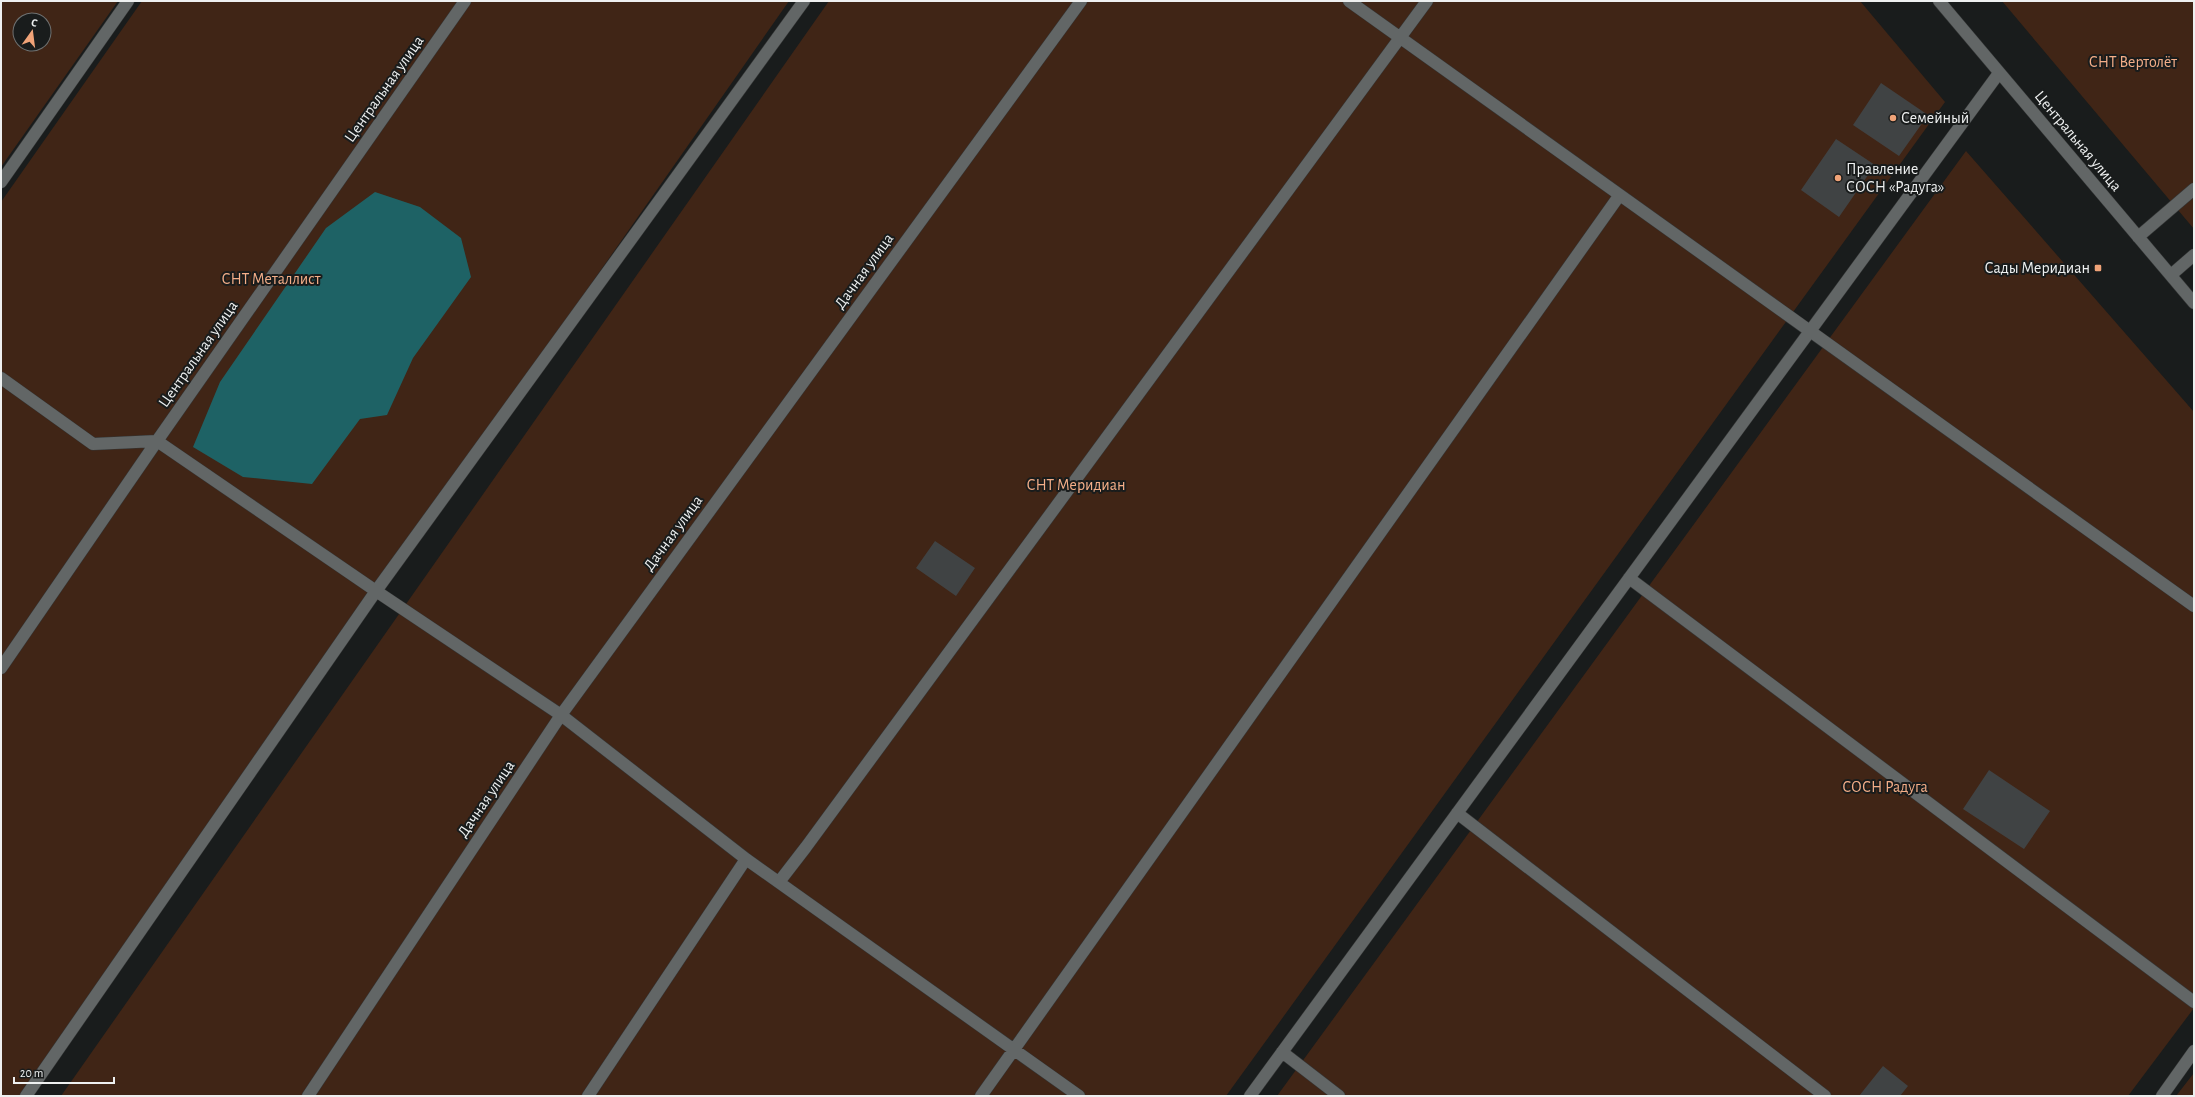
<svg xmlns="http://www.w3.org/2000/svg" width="2195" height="1097" font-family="'Alegreya Sans',sans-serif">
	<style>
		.green { fill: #402516; fill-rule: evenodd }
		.water { fill: #1e6265 }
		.building { fill: #404344 }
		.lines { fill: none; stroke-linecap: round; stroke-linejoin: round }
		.minor-casing { stroke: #343636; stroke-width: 13 }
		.minor { stroke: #626666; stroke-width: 12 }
		.poi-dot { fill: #f0a378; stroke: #191c1c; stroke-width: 1.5 }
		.labels { text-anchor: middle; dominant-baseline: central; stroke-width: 4; stroke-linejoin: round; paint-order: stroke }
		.park-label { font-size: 16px; fill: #f4ae88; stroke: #191c1c }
		.street-label { font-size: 16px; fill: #eef0f0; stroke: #191c1c }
		.poi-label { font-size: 16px; fill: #eef0f0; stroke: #191c1c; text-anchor: start }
	</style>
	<rect width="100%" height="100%" fill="#191c1c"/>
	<path class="green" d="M1 1H118L1 167ZM20 20H44V44H20Z
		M142 1H789L23 1096H1V202Z
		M829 1H1860L1945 102 1226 1096H61Z
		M2002 1H2194V229Z
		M1966 151 2194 412V1008L2128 1096H1277Z
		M2194 1073V1096H2176Z"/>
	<path class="water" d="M375 192 420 207 461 238 471 277 413 358 387 415 360 419 312 484 243 477 193 447 220 382 326 228Z"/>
	<path class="building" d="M1881 83 1928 115 1899 156 1853 125Z
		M1836 139 1875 165 1839 217 1801 190Z
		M935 541 975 568 956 596 916 568Z
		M1989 770 2050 811 2024 849 1963 809Z
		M1883 1066 1908 1086 1900 1096H1859Z"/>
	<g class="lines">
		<g class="minor-casing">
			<path id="minor" d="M1349 1 2194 606
				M1939 1 2194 303
				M1 182 128 1
				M2138 237 2194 189
				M2171 275 2194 255
				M1 378 93 444 157 441 376 591 561 715 746 859
				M1629 578 2194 1002
				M1 668 157 441 465 1
				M1457 813 1825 1096
				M779 882 806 847 1427 1
				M1282 1052 1339 1096
				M26 1096 376 591 804 1
				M308 1096 561 715 1081 1
				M588 1096 746 859 1079 1096
				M981 1096 1619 196
				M1250 1096 1999 73
				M2162 1096 2194 1051"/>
		</g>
		<use href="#minor" class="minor"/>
	</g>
	<g class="poi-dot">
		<circle cx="1893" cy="118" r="4"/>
		<circle cx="1838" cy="178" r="4"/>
		<rect x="2094" y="264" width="8" height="8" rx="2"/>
	</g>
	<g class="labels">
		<g class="park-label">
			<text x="2133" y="62">СНТ Вертолёт</text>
			<text x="271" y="279">СНТ Металлист</text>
			<text x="1076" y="485">СНТ Меридиан</text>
			<text x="1885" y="787">СОСН Радуга</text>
		</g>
		<g class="street-label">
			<text transform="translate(384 89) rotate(-55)">Центральная улица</text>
			<text transform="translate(2078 141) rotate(50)">Центральная улица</text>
			<text transform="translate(864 271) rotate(-54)">Дачная улица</text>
			<text transform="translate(198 354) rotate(-55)">Центральная улица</text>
			<text transform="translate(673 533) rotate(-54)">Дачная улица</text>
			<text transform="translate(486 799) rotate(-56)">Дачная улица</text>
		</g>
		<g class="poi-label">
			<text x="1901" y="118">Семейный</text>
			<text x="1846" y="169">Правление<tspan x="1846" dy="18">СОСН «Радуга»</tspan></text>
			<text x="2090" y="268" text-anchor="end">Сады Меридиан</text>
		</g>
	</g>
	<rect width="2195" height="1097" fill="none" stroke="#eef0f0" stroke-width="4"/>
	<g transform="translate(32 32) rotate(14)"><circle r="19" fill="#191c1c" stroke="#6e7171"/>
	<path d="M0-3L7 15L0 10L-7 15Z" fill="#f0a378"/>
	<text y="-6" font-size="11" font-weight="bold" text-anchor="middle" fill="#eef0f0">С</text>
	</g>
	<path d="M14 1077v6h100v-6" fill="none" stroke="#eef0f0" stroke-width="2"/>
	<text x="20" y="1077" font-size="12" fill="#eef0f0" stroke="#191c1c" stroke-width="3" paint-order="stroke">20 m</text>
</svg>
